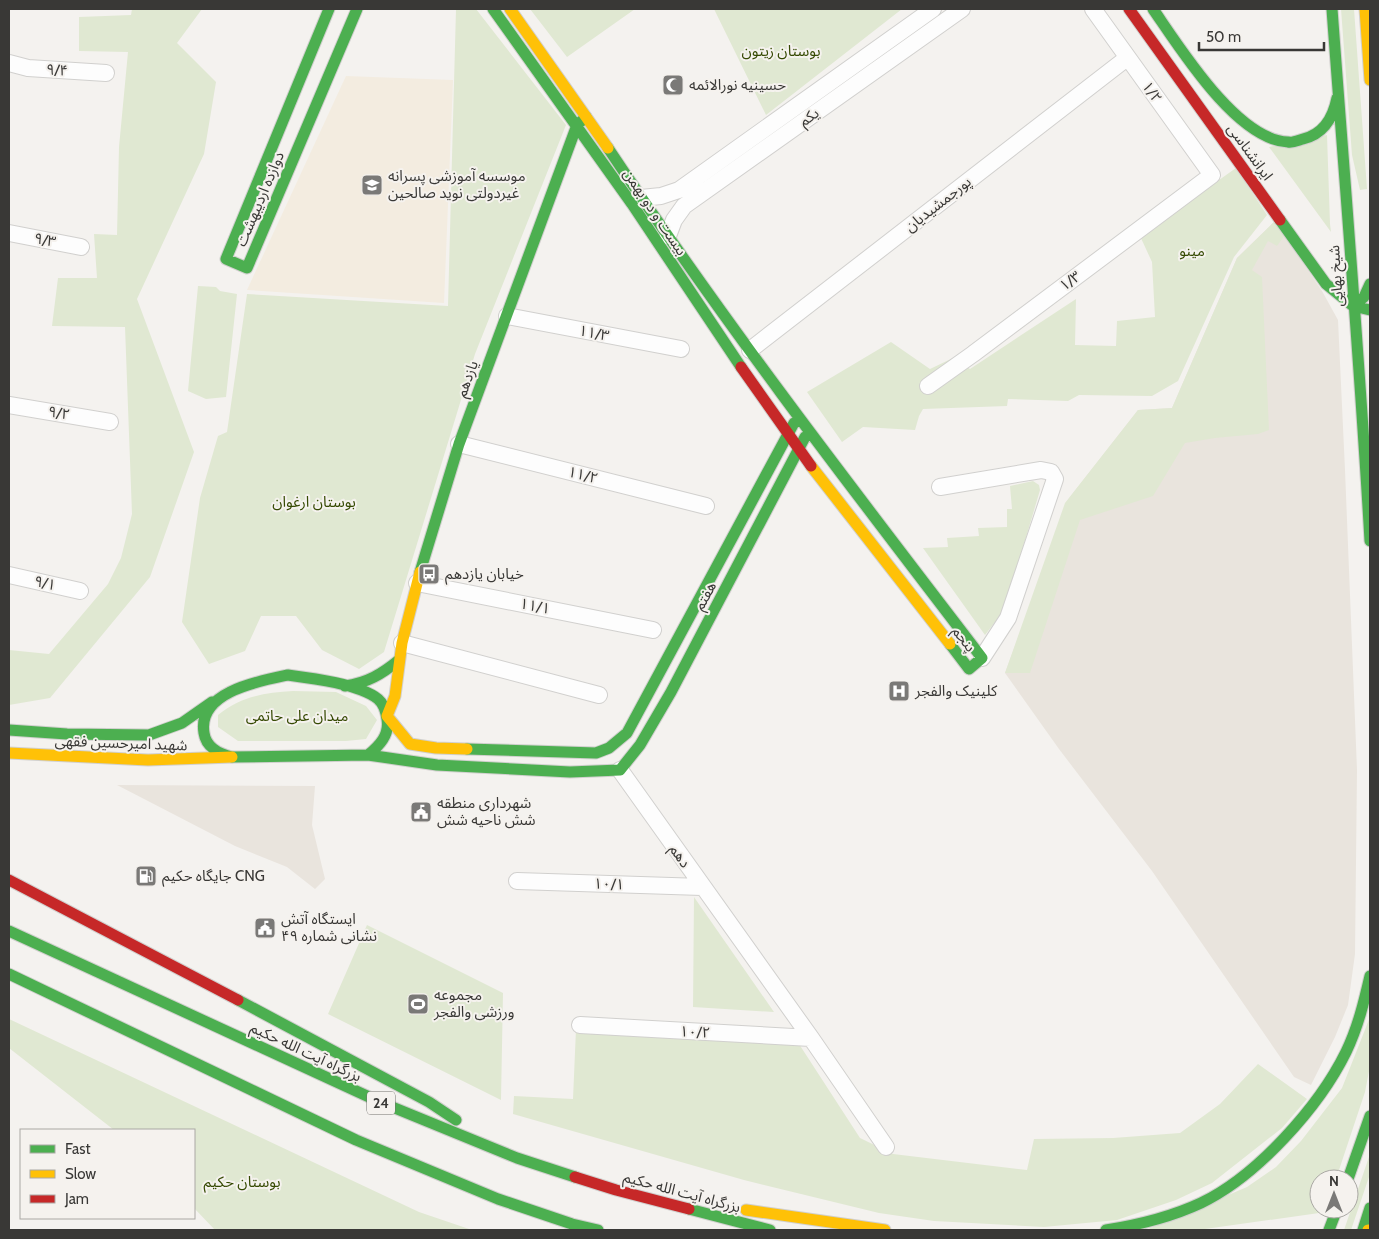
<svg xmlns="http://www.w3.org/2000/svg" width="1379" height="1239" font-family="Cabin,'Noto Sans Arabic',sans-serif">
	<style>
		.built { fill: #e9e4dd }
		.education { fill: #f3ece0 }
		.green { fill: #e0e8d2 }
		.lines { fill: none; stroke-linecap: round; stroke-linejoin: round }
		.street-casing { stroke: #d1d0ce; stroke-width: 18 }
		.fast-casing { stroke: #d1d0ce; stroke-width: 13 }
		.slow-casing { stroke: #d1d0ce; stroke-width: 13 }
		.jam-casing { stroke: #d1d0ce; stroke-width: 13 }
		.street { stroke: #fdfdfd; stroke-width: 16 }
		.fast { stroke: #4caf50; stroke-width: 11 }
		.slow { stroke: #ffc107; stroke-width: 11 }
		.jam { stroke: #c62828; stroke-width: 11 }
		.labels { text-anchor: middle; dominant-baseline: central; stroke-width: 4; stroke-linejoin: round; paint-order: stroke }
		.shield { fill: #f5f2ee; stroke: #71706d; stroke-width: 1 }
		.shield-label { font-size: 14px; font-weight: bold; fill: #393836 }
		.park-label { font-size: 15px; fill: #364a03; stroke: #f5f2ee }
		.street-label { font-size: 15px; fill: #393836; stroke: #f5f2ee }
		.poi-label { font-size: 15px; fill: #393836; stroke: #f5f2ee; text-anchor: start }
	</style>
	<rect width="100%" height="100%" fill="#f4f2ef"/>
	<path class="built" d="M1275 221 1322 291 1338 320 1345 470 1357 770 1355 954 1348 1005 1335 1037 1311 1085 1294 1077 1152 871 1059 749 1005 673 1070 497 1138 410 1172 408 1237 258Z
		M117 785 315 786 312 825 325 879 315 889 287 867 235 846Z"/>
	<path class="education" d="M346 76 453 80 444 303 247 290Z"/>
	<path class="green" d="M132 9H202L177 43 216 82 204 154 137 299 194 452 150 577 50 698 9 705V650L49 654 108 584 121 558 132 514 125 327 52 326 58 278H97L94 234 117 235 119 147 128 52 79 51V17L131 15Z
		M456 9H476L566 125 475 354 384 652 359 669 322 650 296 616H261L245 651 209 664 182 622 200 498 218 436 227 432 247 294 448 306Z
		M530 9H635L567 57Z
		M714 9H902L766 115Z
		M1341 9H1354L1367 189 1360 190 1352 155Z
		M1327 135 1330 224 1331 232 1269 147Z
		M1236 168 1267 215 1234 257 1178 381 1152 396 1079 395 1068 401 1008 399 1007 406 923 409 919 416 915 430 863 427 842 442 807 392 891 342 930 369 955 357 970 369 1076 299 1075 345 1116 346 1117 321 1155 317 1152 262 1140 236Z
		M1275 221 1285 235 1277 246 1268 241 1252 270 1262 277 1269 430 1258 434 1215 438 1185 443 1153 496 1080 520 1030 673H1005L1065 503 1138 410 1172 408 1237 258Z
		M198 286 216 287 220 291 237 294 226 397 206 399 188 391Z
		M1033 481 1039 485 1040 490 1005 609 985 635 923 548 948 547 947 538 979 536 978 528 1007 527V509H1012L1010 486Z
		M293 691 336 692 366 706 377 720 366 739 346 741H238L218 727V715C241 696 264 693 293 691Z
		M694 897 774 1012 693 1007Z
		M367 925 503 993 501 1100 328 1014Z
		M1370 1017V1066L1365 1092 1336 1179H1319V1209H1327L1326 1212 1198 1230H1146L1247 1187 1276 1167 1301 1141 1342 1088Z
		M9 1019 419 1212 472 1230H215L194 1208V1130H114L9 1048Z
		M576 1029 799 1044 860 1138 893 1154 1027 1170 1034 1139 1113 1138 1180 1133 1220 1104 1258 1064 1307 1099 1282 1128 1212 1183 1176 1200 1117 1220 1044 1227 934 1221 879 1213 744 1180 513 1114 514 1096 573 1099Z
		M1370 1154V1174L1351 1230H1344Z"/>
	<g class="lines">
		<g class="street-casing">
			<path id="street" d="M9 63 28 68 106 73
				M641 198 661 196 679 190 933 9
				M9 233 81 247
				M668 236 674 220 684 206 962 9
				M507 316 681 349
				M750 350 1127 58
				M928 386 973 354 1212 175 1093 9
				M9 405 110 422
				M459 444 706 506
				M940 487 1041 470 1051 472 1055 479 1008 618 982 658
				M9 575 80 591
				M417 583 653 630
				M402 643 599 695
				M620 770 811 1038 886 1147
				M517 881 702 887
				M580 1025 811 1038"/>
		</g>
		<g class="fast-casing">
			<path id="fast" d="M329 9 226 259 247 268 357 9
				M493 9 632 204 741 367
				M1153 9C1180 48 1237 140 1288 142 1293 143 1299 140 1303 139 1324 134 1333 118 1337 98
				M1332 9C1345 186 1360 363 1370 541
				M608 148C725 324 854 491 982 658L969 669 950 644
				M1280 220 1326 284 1353 306 1370 310
				M1353 306 1364 297 1370 284
				M420 572 459 444 577 125 586 117
				M288 675C311 678 359 684 378 699 384 704 386 712 387 719 390 735 379 746 368 755L232 757C219 754 206 747 204 733 197 692 259 681 288 675Z
				M345 686C367 683 382 674 399 660
				M9 730 67 734 149 735 182 723 212 702
				M467 749 596 753 609 748 627 733 794 423
				M368 755 437 765 570 772 620 770
				M620 770 640 745 671 692 805 437
				M9 931 380 1102 517 1158 575 1177
				M9 974 356 1140 498 1199 572 1224 598 1230
				M238 1000 429 1102 456 1120
				M1348 1179 1370 1116
				M689 1209 770 1230
				M1106 1230C1138 1225 1171 1217 1201 1203 1257 1176 1319 1107 1346 1052 1358 1027 1364 1002 1370 976
				M1329 1230 1337 1209
				M1363 1230 1370 1208"/>
		</g>
		<g class="slow-casing">
			<path id="slow" d="M510 9 608 148
				M1365 9 1370 80
				M811 466 950 644
				M420 572 402 643 395 696 387 716 410 744 436 748 467 749
				M9 753 148 760 232 757
				M746 1210 885 1230
				M1368 1230H1370"/>
		</g>
		<g class="jam-casing">
			<path id="jam" d="M1129 9 1280 220
				M741 367 811 466
				M9 880 238 1000
				M575 1177 616 1190 689 1209"/>
		</g>
		<use href="#street" class="street"/>
		<use href="#fast" class="fast"/>
		<use href="#slow" class="slow"/>
		<use href="#jam" class="jam"/>
	</g>
	<defs>
		<g id="mosque-square" transform="scale(1.125)"><rect x="-9" y="-9" width="18" height="18" rx="4" fill="#7a7977" stroke="#f5f2ee"/><path d="M3.5-4.9A6 6 0 1 0 3.5 4.9A5 5 0 1 1 3.5-4.9Z" fill="#fff"/></g>
		<g id="school-square" transform="scale(1.125)"><rect x="-9" y="-9" width="18" height="18" rx="4" fill="#7a7977" stroke="#f5f2ee"/><path d="M0-5L7-2L0 1L-7-2ZM-4 1L0 2.5L4 1V4Q0 6-4 4Z" fill="#fff"/></g>
		<g id="bus-square" transform="scale(1.125)"><rect x="-9" y="-9" width="18" height="18" rx="4" fill="#7a7977" stroke="#f5f2ee"/><path d="M-5-6H5V4H4V6H2V4H-2V6H-4V4H-5ZM-3.5-4V0h7V-4ZM-3.5 1.2v1.5H-2V1.2ZM2 1.2v1.5H3.5V1.2Z" fill="#fff"/></g>
		<g id="hospital-square" transform="scale(1.125)"><rect x="-9" y="-9" width="18" height="18" rx="4" fill="#7a7977" stroke="#f5f2ee"/><path d="M-5-5h3v3.5h4V-5h3V5h-3V1.5h-4V5h-3Z" fill="#fff"/></g>
		<g id="civic-square" transform="scale(1.125)"><rect x="-9" y="-9" width="18" height="18" rx="4" fill="#7a7977" stroke="#f5f2ee"/><path d="M-.6-6.5H3V-4.5H.6V-3L4-1V1h2V6H-6V1h2V-1L-.6-3ZM-1.2 2.5V6h2.4V2.5Z" fill="#fff"/></g>
		<g id="fuel-square" transform="scale(1.125)"><rect x="-9" y="-9" width="18" height="18" rx="4" fill="#7a7977" stroke="#f5f2ee"/><path d="M-5.5-6h7V0h2V4h1.3V-2.5L3-4.5l.8-.8L6-3V5H2.5V1h-1V6h-7ZM-4.2-4.7v3.2H.2V-4.7Z" fill="#fff"/></g>
		<g id="stadium-square" transform="scale(1.125)"><rect x="-9" y="-9" width="18" height="18" rx="4" fill="#7a7977" stroke="#f5f2ee"/><path d="M0-5a6.5 5 0 1 0 0 10a6.5 5 0 1 0 0-10ZM-3.5-1.8h7v3.6h-7Z" fill="#fff"/></g>
	</defs>
	<g fill-rule="evenodd">
		<use href="#mosque-square" x="673" y="85"/>
		<use href="#school-square" x="372" y="185"/>
		<use href="#bus-square" x="429" y="574"/>
		<use href="#hospital-square" x="899" y="691"/>
		<use href="#civic-square" x="421" y="812"/>
		<use href="#fuel-square" x="146" y="876"/>
		<use href="#civic-square" x="265" y="928"/>
		<use href="#stadium-square" x="418" y="1004"/>
	</g>
	<g class="labels">
		<rect class="shield" x="367" y="1091.5" width="28" height="23" rx="4"/>
		<g class="shield-label">
			<text x="381" y="1103">24</text>
		</g>
		<g class="park-label">
			<text x="781" y="51">بوستان زیتون</text>
			<text x="1192" y="251">مینو</text>
			<text x="314" y="502">بوستان ارغوان</text>
			<text x="297" y="716">میدان علی حاتمی</text>
			<text x="242" y="1182">بوستان حکیم</text>
		</g>
		<g class="street-label">
			<text transform="translate(57 70) rotate(4)">۹/۴</text>
			<text transform="translate(1152 92) rotate(54)">۱/۲</text>
			<text transform="translate(809 117) rotate(-35)">یکم</text>
			<text transform="translate(1250 152) rotate(54)">ایرانشناسی</text>
			<text transform="translate(260 199) rotate(-67)">دوازده اردیبهشت</text>
			<text transform="translate(938 204) rotate(-38)">پورجمشیدیان</text>
			<text transform="translate(655 212) rotate(56)">بیست و دو بهمن</text>
			<text transform="translate(45 240) rotate(11)">۹/۳</text>
			<text transform="translate(1336 276) rotate(-94)">شیخ بهایی</text>
			<text transform="translate(1070 281) rotate(-37)">۱/۳</text>
			<text transform="translate(594 333) rotate(11)">۱۱/۳</text>
			<text transform="translate(467 379) rotate(-70)">یازدهم</text>
			<text transform="translate(59 413) rotate(10)">۹/۲</text>
			<text transform="translate(583 475) rotate(14)">۱۱/۲</text>
			<text transform="translate(45 583) rotate(13)">۹/۱</text>
			<text transform="translate(705 596) rotate(-62)">هفتم</text>
			<text transform="translate(535 606) rotate(11)">۱۱/۱</text>
			<text transform="translate(964 639) rotate(52)">پنجم</text>
			<text transform="translate(121 743) rotate(2)">شهید امیرحسین فقهی</text>
			<text transform="translate(680 856) rotate(55)">دهم</text>
			<text transform="translate(609 884) rotate(2)">۱۰/۱</text>
			<text transform="translate(695 1032) rotate(3)">۱۰/۲</text>
			<text transform="translate(306 1052) rotate(25)">بزرگراه آیت الله حکیم</text>
			<text transform="translate(682 1192) rotate(15)">بزرگراه آیت الله حکیم</text>
		</g>
		<g class="poi-label">
			<text x="689" y="85">حسینیه نورالائمه</text>
			<text x="388" y="176">موسسه آموزشی پسرانه<tspan x="388" dy="17">غیردولتی نوید صالحین</tspan></text>
			<text x="445" y="574">خیابان یازدهم</text>
			<text x="915" y="691">کلینیک والفجر</text>
			<text x="437" y="803">شهرداری منطقه<tspan x="437" dy="17">شش ناحیه شش</tspan></text>
			<text x="162" y="876">جایگاه حکیم CNG</text>
			<text x="281" y="919">ایستگاه آتش<tspan x="281" dy="17">نشانی شماره ۴۹</tspan></text>
			<text x="434" y="995">مجموعه<tspan x="434" dy="17">ورزشی والفجر</tspan></text>
		</g>
	</g>
	<rect width="1379" height="1239" fill="none" stroke="#393836" stroke-width="20"/>
	<rect x="20" y="1129" width="175" height="90" fill="#f5f2ee" stroke="#aaa8a4"/>
	<rect x="30" y="1145" width="25" height="8" fill="#4caf50" stroke="#aaa8a4"/>
	<text x="65" y="1154" font-size="15" fill="#393836">Fast</text>
	<rect x="30" y="1170" width="25" height="8" fill="#ffc107" stroke="#aaa8a4"/>
	<text x="65" y="1179" font-size="15" fill="#393836">Slow</text>
	<rect x="30" y="1195" width="25" height="8" fill="#c62828" stroke="#aaa8a4"/>
	<text x="65" y="1204" font-size="15" fill="#393836">Jam</text>
	<g transform="translate(1334 1194)"><circle r="24" fill="#f5f2ee" stroke="#aaa8a4"/>
	<path d="M0-4L9 19L0 12L-9 19Z" fill="#7a7977"/>
	<text y="-8" font-size="14" font-weight="bold" text-anchor="middle" fill="#393836">N</text>
	</g>
	<path d="M1199 42v8h125v-8" fill="none" stroke="#393836" stroke-width="2.5"/>
	<text x="1206" y="42" font-size="15" fill="#393836" stroke="#f5f2ee" stroke-width="4" paint-order="stroke">50 m</text>
</svg>
